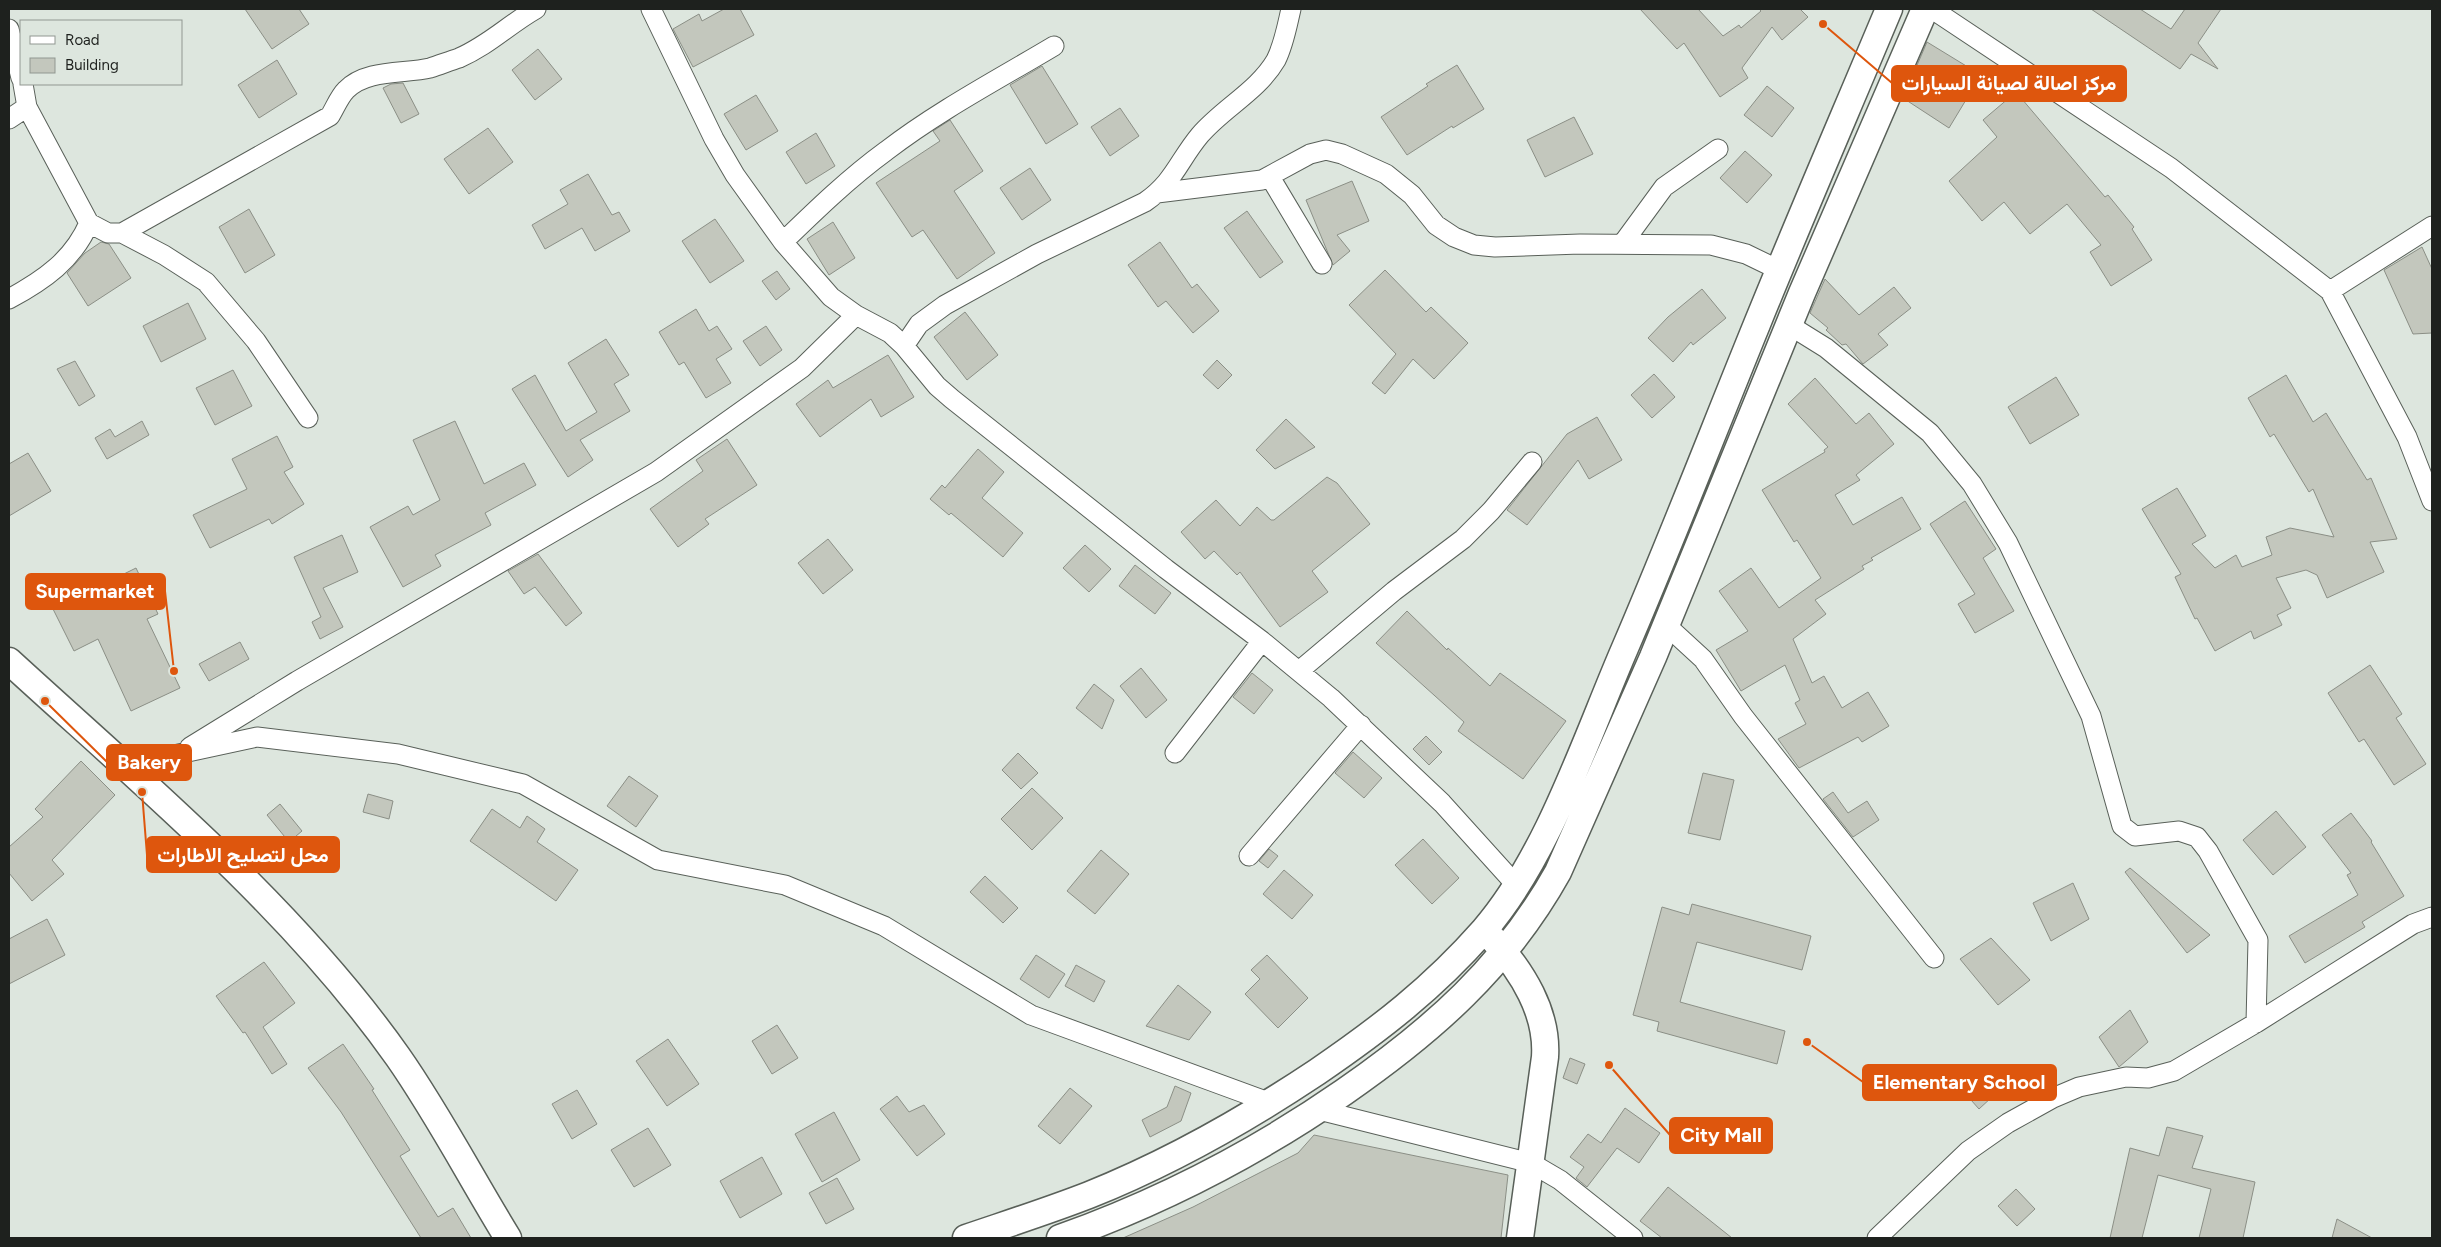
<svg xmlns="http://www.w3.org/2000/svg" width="2441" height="1247" font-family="Figtree,Vazirmatn,sans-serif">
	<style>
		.building { fill: #c3c7bd; stroke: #8b8f86 }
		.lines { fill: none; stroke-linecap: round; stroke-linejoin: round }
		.street-casing { stroke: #596059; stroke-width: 21 }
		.secondary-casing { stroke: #596059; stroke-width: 29 }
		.street { stroke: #fff; stroke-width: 19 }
		.secondary { stroke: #fff; stroke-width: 26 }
		.leader { fill: none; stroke: #de560d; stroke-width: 2 }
		.callout-dot { fill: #de560d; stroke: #dde6de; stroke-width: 2 }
		.callout { fill: #de560d; stroke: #de560d; stroke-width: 2 }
		.callout-label { font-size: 20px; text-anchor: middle; font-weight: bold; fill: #fff }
	</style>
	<rect width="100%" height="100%" fill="#dde6de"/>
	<path class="building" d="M245 9H299L309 24 272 49Z
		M724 9H740L754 35 693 67 673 29 699 14 702 21Z
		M1640 9H1698L1723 36 1739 25 1741 28 1761 11 1759 9H1800L1808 17 1782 40 1772 27 1742 68 1748 78 1720 97 1684 43 1677 49Z
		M2091 9H2140L2171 29 2185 9H2221L2198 43 2218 69 2191 54 2180 69Z
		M1927 42 1981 75 1949 128 1903 98Z
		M538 49 562 79 535 100 512 70Z
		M277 60 297 94 259 118 238 85Z
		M1457 65 1484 109 1453 128 1452 126 1407 155 1381 117 1428 86 1426 84Z
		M1042 66 1078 124 1046 144 1010 85Z
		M403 83 419 114 401 123 383 88 391 84Z
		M1767 86 1794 108 1772 137 1744 115Z
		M2016 92 2105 197 2108 195 2134 227 2132 229 2152 260 2111 286 2090 252 2101 245 2067 204 2030 234 2004 202 1982 221 1949 181 1997 137 1983 120Z
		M756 95 778 131 746 150 724 114Z
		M1120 108 1139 136 1110 156 1091 127Z
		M1574 117 1593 154 1545 177 1527 140Z
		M950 120 983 171 954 191 995 253 957 279 923 230 912 237 876 183 940 141 933 131Z
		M488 128 513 162 469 194 444 159Z
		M816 133 835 166 806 184 786 152Z
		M1745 151 1772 175 1747 203 1720 178Z
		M1030 168 1051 200 1022 220 1000 188Z
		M588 174 612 215 619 212 630 231 595 251 582 228 545 249 532 225 568 204 560 190Z
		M1352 181 1369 221 1337 235 1350 251 1333 265 1306 200Z
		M249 209 275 255 245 273 219 227Z
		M1247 211 1283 262 1260 278 1224 228Z
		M715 219 744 261 710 283 682 241Z
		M833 222 855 258 829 275 807 239Z
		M101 242 109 244 131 278 88 306 67 273 85 253Z
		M1160 242 1192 288 1197 284 1219 311 1193 333 1166 301 1158 307 1128 265Z
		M2422 247 2432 269V333L2413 334 2384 270Z
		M1385 270 1426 312 1431 307 1468 343 1434 379 1413 359 1385 394 1372 383 1396 354 1349 305Z
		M777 271 790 289 776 300 762 281Z
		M1825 279 1859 315 1894 287 1911 308 1878 334 1888 345 1863 364 1846 344 1842 345 1826 330 1828 328 1810 313Z
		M1702 289 1726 318 1693 345 1691 342 1673 362 1648 338 1668 317Z
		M188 303 206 339 161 362 143 326Z
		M696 309 709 331 717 326 732 349 716 359 731 383 706 398 684 362 679 365 659 332Z
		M965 312 998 355 967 380 934 337Z
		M766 326 782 350 760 366 743 341Z
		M606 339 629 375 614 384 630 411 580 440 593 460 568 477 512 389 535 375 566 431 597 412 568 363Z
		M888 355 914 397 881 417 871 399 820 437 796 404 828 380 833 388Z
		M1217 360 1232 375 1218 389 1203 375Z
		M75 361 95 396 79 406 57 369Z
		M233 370 252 406 215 425 196 388Z
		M1654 374 1675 397 1652 418 1631 395Z
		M2286 375 2313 422 2326 413 2367 480 2371 478 2397 539 2370 542 2384 572 2327 598 2317 575 2306 570 2276 578 2291 608 2277 615 2282 625 2254 639 2251 631 2215 651 2197 618 2195 619 2175 577 2181 574 2142 509 2177 488 2206 536 2192 544 2215 568 2236 555 2242 567 2272 555 2266 537 2290 528 2334 537 2313 489 2309 492 2274 434 2270 437 2248 398Z
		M2056 377 2079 415 2030 444 2008 407Z
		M1815 378 1856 424 1869 413 1894 444 1856 475 1860 480 1835 495 1853 525 1902 497 1921 529 1871 558 1873 560 1862 566 1864 569 1815 600 1826 614 1793 639 1812 683 1824 676 1842 708 1868 692 1889 726 1862 742 1858 737 1799 768 1778 739 1806 724 1795 703 1800 700 1785 665 1741 691 1716 650 1748 631 1719 591 1751 568 1779 608 1821 578 1797 540 1794 542 1762 490 1825 452 1824 450 1828 447 1788 404Z
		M1597 417 1622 460 1589 479 1578 460 1527 525 1507 510 1567 434Z
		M1286 419 1315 447 1275 469 1256 450Z
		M142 421 149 435 107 459 95 438 110 429 115 437Z
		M455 421 484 484 524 463 536 485 485 513 491 525 435 555 441 566 403 587 370 527 408 506 413 515 440 500 413 440Z
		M277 436 293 467 284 472 304 504 272 524 269 519 210 548 193 515 247 489 232 459Z
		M727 439 757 485 705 519 709 524 678 547 650 509 703 471 696 460Z
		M978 449 1004 472 982 498 1023 533 1003 557 951 513 949 515 930 499 942 485 945 488Z
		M28 453 51 491 9 516V464Z
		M1327 477 1337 483 1370 524 1312 571 1328 592 1280 627 1240 572 1237 575 1214 551 1205 559 1181 532 1216 500 1240 526 1257 507 1271 520H1274Z
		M1965 501 1996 549 1983 558 2014 611 1975 633 1958 604 1975 594 1930 524Z
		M342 535 358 572 323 588 343 627 320 639 312 622 321 617 294 557Z
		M828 539 853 570 823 594 798 563Z
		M1085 545 1111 569 1089 592 1063 568Z
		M538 554 582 613 566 626 535 587 524 594 508 571Z
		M1135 565 1171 593 1155 614 1119 586Z
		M136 568 158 614 147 619 180 688 131 711 98 639 74 651 53 609Z
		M1407 611 1447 650 1448 648 1490 686 1500 673 1566 721 1523 779 1458 731 1464 722 1376 643Z
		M240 642 249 659 209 681 199 664Z
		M2370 665 2402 714 2396 718 2426 764 2394 785 2364 739 2359 742 2328 693Z
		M1141 668 1167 700 1146 718 1120 686Z
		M1252 673 1273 690 1254 714 1233 697Z
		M1094 684 1114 700 1102 729 1076 708Z
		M1426 736 1442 752 1429 765 1413 749Z
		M1353 752 1382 778 1364 798 1335 773Z
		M1018 753 1038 773 1021 789 1002 770Z
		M81 761 115 795 52 860 64 874 32 901 9 873V847L43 817 35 809Z
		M1703 773 1734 780 1720 840 1688 833Z
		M629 776 658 796 636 827 607 806Z
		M1032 788 1063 818 1032 850 1001 819Z
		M1833 792 1848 813 1867 801 1879 820 1853 837 1823 799Z
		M368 794 393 801 389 819 363 812Z
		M280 804 302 831 289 842 267 815Z
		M492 809 520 828 527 816 545 829 537 842 578 870 556 901 470 841Z
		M2276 811 2306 847 2273 875 2243 840Z
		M2351 813 2372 841 2371 842 2404 896 2362 922 2365 927 2305 963 2289 936 2358 895 2347 875 2351 873 2322 835Z
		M1423 839 1459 878 1432 904 1395 865Z
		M1269 849 1278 856 1268 868 1259 861Z
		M1101 850 1129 874 1095 914 1067 891Z
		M2130 868 2210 935 2187 953 2125 872Z
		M1284 870 1313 895 1292 919 1263 894Z
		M985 876 1018 908 1003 923 970 892Z
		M2073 883 2089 919 2051 941 2033 903Z
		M1692 904 1811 936 1802 970 1697 942 1680 1002 1785 1031 1777 1064 1657 1031 1659 1022 1633 1015 1662 907 1689 915Z
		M47 919 65 955 9 984V939Z
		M1991 938 2030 980 1998 1005 1960 959Z
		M1036 955 1065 974 1049 998 1020 979Z
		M1267 955 1308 998 1278 1028 1245 994 1260 979 1251 970Z
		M264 962 295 1003 263 1027 287 1064 272 1074 245 1032 243 1033 216 996Z
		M1076 965 1105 981 1094 1002 1065 986Z
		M1178 985 1211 1012 1189 1040 1146 1026Z
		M2130 1010 2148 1042 2119 1067 2099 1037Z
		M777 1025 798 1058 772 1074 752 1041Z
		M668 1039 699 1084 667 1106 636 1061Z
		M343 1044 374 1089 372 1090 410 1150 400 1156 438 1217 453 1208 471 1238H421L341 1112 308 1068Z
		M1570 1058 1585 1064 1577 1084 1563 1078Z
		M1989 1067 2005 1085 1979 1109 1963 1091Z
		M1175 1086 1191 1093 1181 1121 1150 1137 1142 1120 1167 1107Z
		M1070 1088 1092 1106 1060 1144 1038 1126Z
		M577 1090 597 1124 572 1139 552 1104Z
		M897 1096 909 1112 924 1105 945 1134 917 1156 880 1109Z
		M1625 1108 1660 1133 1639 1163 1617 1148 1587 1187 1576 1178 1584 1167 1570 1157 1588 1134 1601 1143Z
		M834 1112 860 1160 822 1182 795 1134Z
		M2167 1127 2203 1136 2192 1168 2255 1182 2243 1238H2199L2211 1189 2158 1175 2142 1238H2110L2130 1148 2159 1156Z
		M648 1128 671 1165 634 1187 611 1150Z
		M1314 1135 1508 1175 1501 1238H1123L1193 1207 1298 1153Z
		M762 1157 782 1194 740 1218 720 1181Z
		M837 1178 854 1209 826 1224 809 1193Z
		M1668 1187 1732 1238H1662L1640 1221Z
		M2016 1189 2035 1209 2017 1226 1998 1206Z
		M2337 1219 2372 1238H2332Z"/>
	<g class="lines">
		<g class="street-casing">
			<path id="street" d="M651 9 714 139 735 175 783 242 831 297 856 315 890 333 904 346 937 386 952 399 1166 569 1262 641 1331 698 1442 803 1517 886
				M1932 9 2171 168 2330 291 2432 226
				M9 29 21 78
				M9 119 27 107
				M1270 177 1322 264
				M1157 193 1262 180 1310 154 1326 150 1342 154 1386 174 1412 195 1436 225 1454 237 1474 245 1495 247 1580 244 1711 245 1746 254 1779 270
				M89 223 108 233H122L330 116C335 108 339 97 346 90 366 69 404 74 430 68 439 65 450 61 459 58 489 45 508 25 536 9
				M122 233 164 255 206 282 256 341 308 418
				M783 242C816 210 849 178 886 151 938 111 997 80 1054 46
				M1623 243 1664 187 1718 149
				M2330 291 2407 437 2432 501
				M9 299C44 280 73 260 89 223L27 107 23 84
				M1789 325 1826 348 1930 433 1972 484 2008 543 2091 716 2122 826 2135 836 2179 831 2197 837 2208 851 2258 940 2256 1023
				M904 346 919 324 945 305 1037 254 1145 202C1174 182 1179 160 1200 135 1223 108 1258 91 1276 60 1284 44 1287 26 1291 9
				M1666 625 1703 659 1743 716 1934 958
				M1299 671 1394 591 1463 539 1491 511 1532 462
				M190 747 297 681 656 472 802 368 856 315
				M1175 753 1262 641
				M123 766 257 737 398 754 523 784 658 860 785 885 884 926 1031 1015 1271 1103
				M1249 856 1361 725
				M1319 1110 1531 1163 1560 1180 1633 1238
				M1877 1238 1968 1151 2008 1123 2053 1098 2079 1087 2126 1077 2148 1078 2174 1071 2256 1023 2413 924 2432 917"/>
		</g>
		<g class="secondary-casing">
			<path id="secondary" d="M9 661C142 783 293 908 398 1057 438 1114 471 1178 508 1238
				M1493 939C1522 972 1548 1012 1545 1057L1520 1238
				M966 1238C1007 1224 1048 1211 1089 1195 1169 1163 1245 1120 1317 1072 1380 1029 1433 988 1484 930 1548 856 1586 738 1625 648 1671 541 1713 432 1757 324 1800 218 1845 114 1889 9
				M1060 1238C1161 1202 1256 1153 1344 1092 1432 1031 1505 967 1558 872L1653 657 1802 293 1925 9"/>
		</g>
		<use href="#street" class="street"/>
		<use href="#secondary" class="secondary"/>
	</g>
	<path class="leader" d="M1823 24L1892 83M174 671L165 591M45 701L107 762M142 792L147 855M1807 1042L1863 1082M1609 1065L1670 1135"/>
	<g class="callout-dot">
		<circle cx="1823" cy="24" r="5"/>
		<circle cx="174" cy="671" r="5"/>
		<circle cx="45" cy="701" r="5"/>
		<circle cx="142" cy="792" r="5"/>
		<circle cx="1807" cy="1042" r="5"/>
		<circle cx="1609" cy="1065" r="5"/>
	</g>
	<g class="callout">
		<rect x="1892" y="66" width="234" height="35" rx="5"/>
		<rect x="26" y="574" width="139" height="35" rx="5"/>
		<rect x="107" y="745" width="84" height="35" rx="5"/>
		<rect x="147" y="837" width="192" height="35" rx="5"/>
		<rect x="1863" y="1065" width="193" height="35" rx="5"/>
		<rect x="1670" y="1118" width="102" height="35" rx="5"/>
	</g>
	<g class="callout-label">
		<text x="2009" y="90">مركز اصالة لصيانة السيارات</text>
		<text x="95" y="598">Supermarket</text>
		<text x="149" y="769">Bakery</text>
		<text x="243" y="862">محل لتصليح الاطارات</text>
		<text x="1959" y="1089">Elementary School</text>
		<text x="1721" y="1142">City Mall</text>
	</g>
	<rect width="2441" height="1247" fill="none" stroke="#1e211e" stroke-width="20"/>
	<rect x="20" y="20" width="162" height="65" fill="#dde6de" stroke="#919791"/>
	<rect x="30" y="36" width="25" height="8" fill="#ffffff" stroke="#919791"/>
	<text x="65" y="45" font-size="15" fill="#1e211e">Road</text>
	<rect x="30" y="58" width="25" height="15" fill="#c3c7bd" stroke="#919791"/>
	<text x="65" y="70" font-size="15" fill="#1e211e">Building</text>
</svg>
